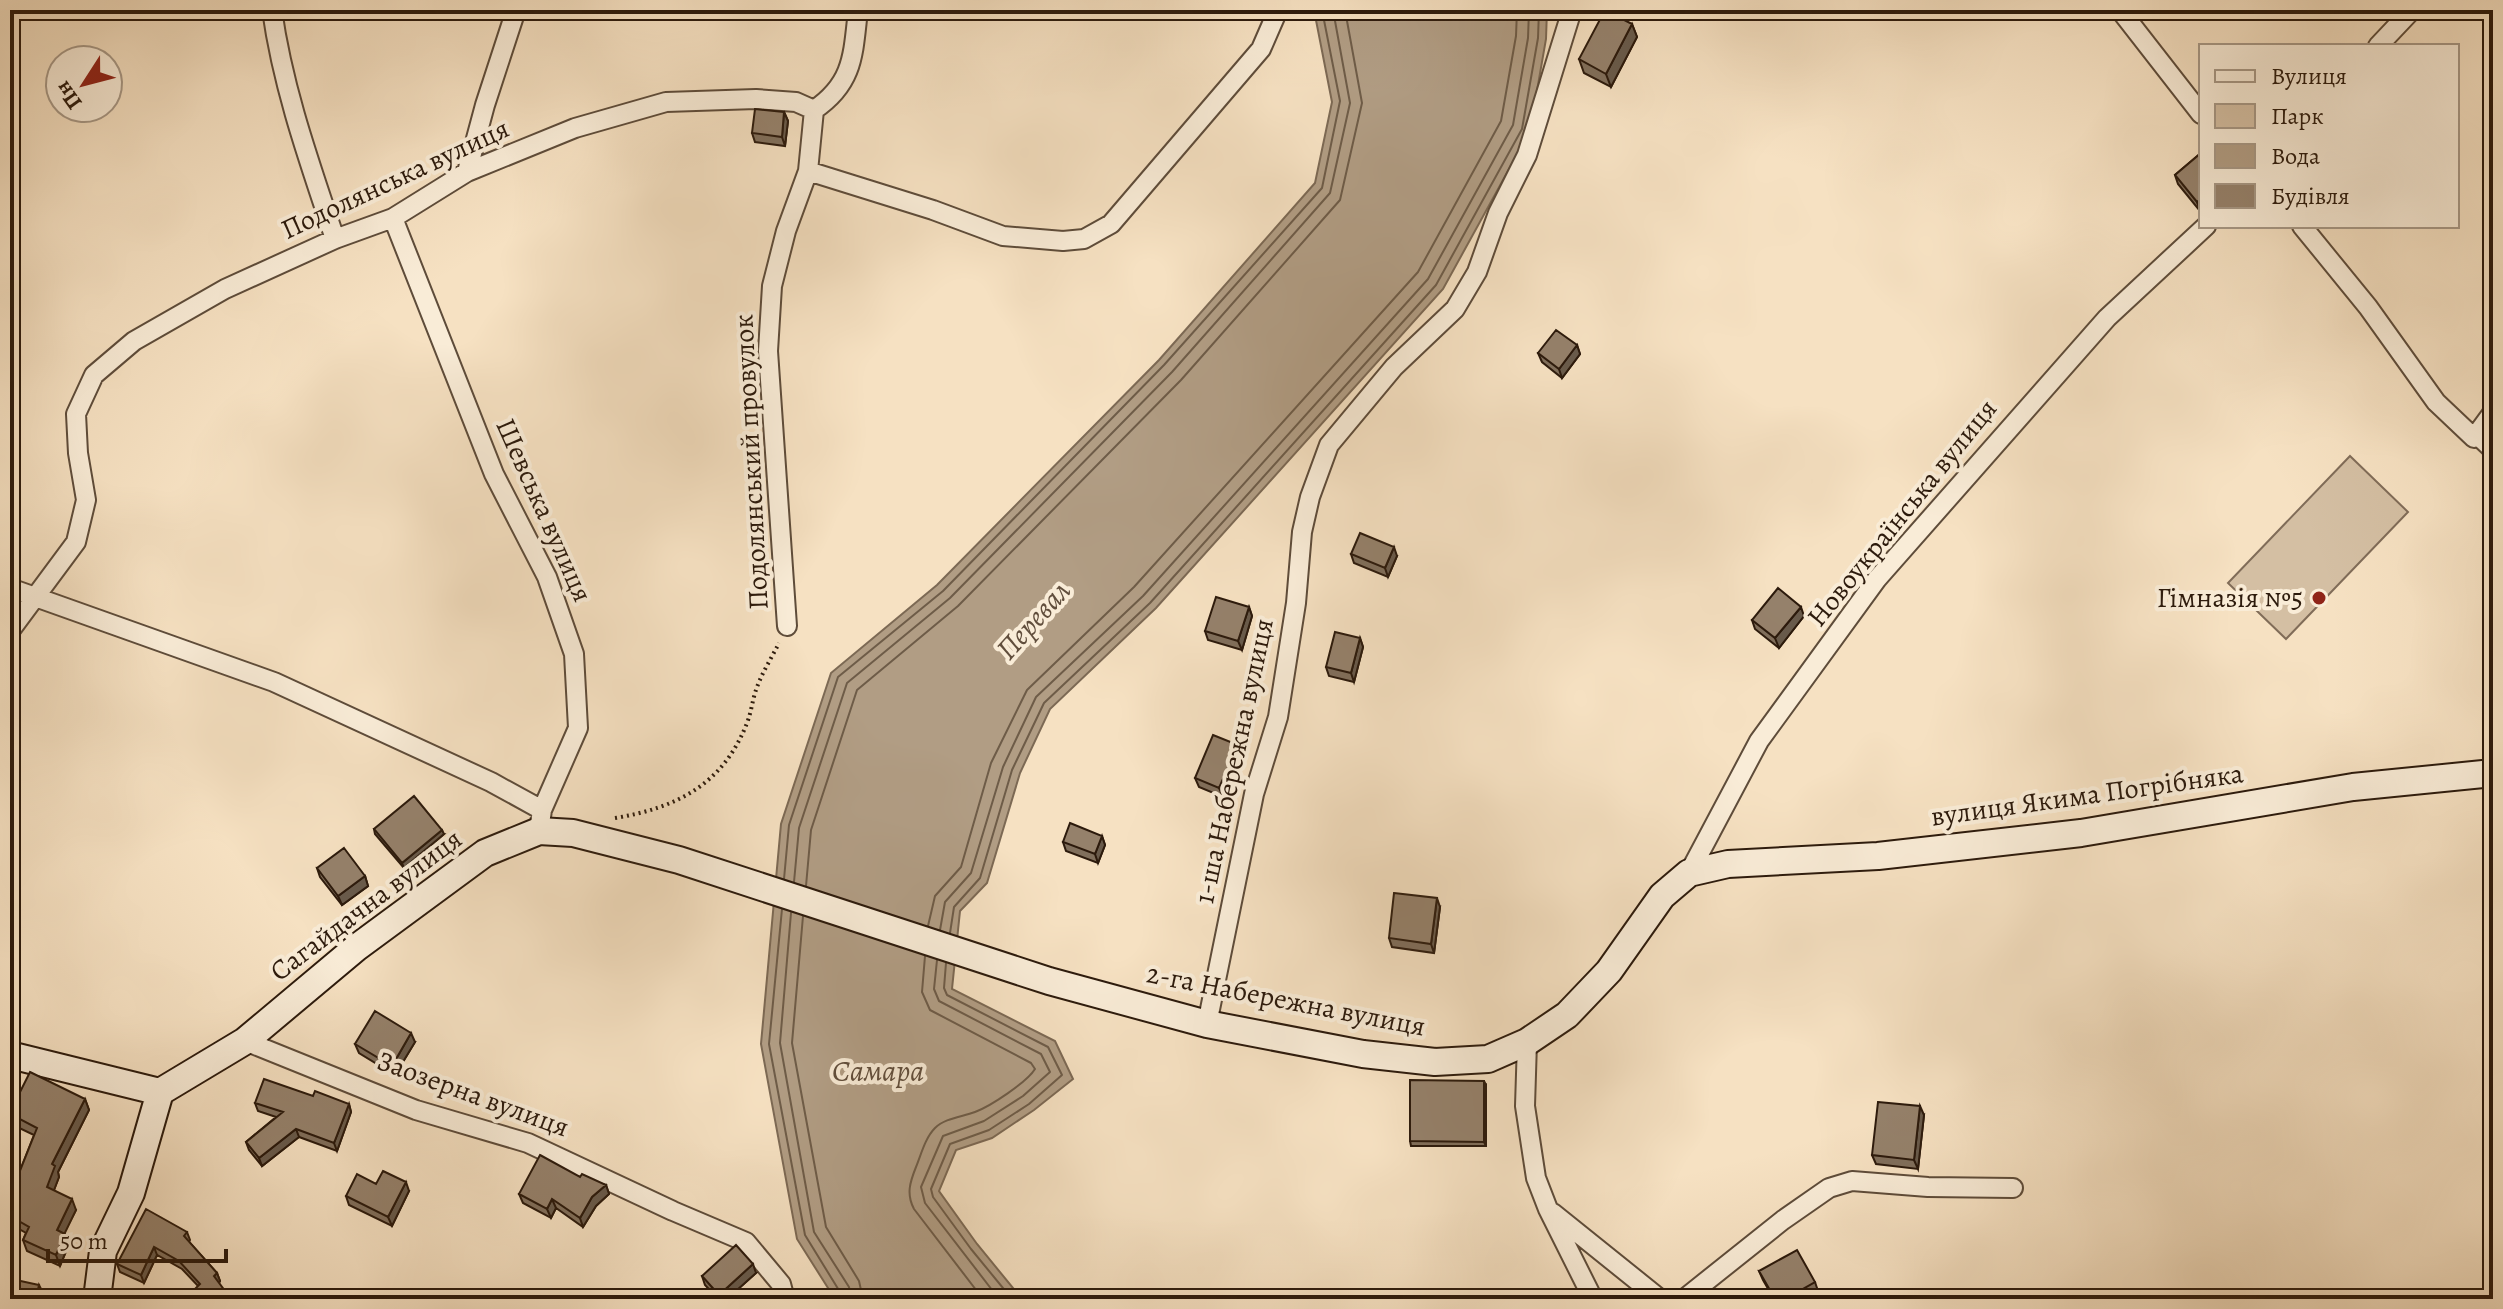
<svg xmlns="http://www.w3.org/2000/svg" width="2503" height="1309" font-family="Alegreya,serif">
	<style>
		.green { fill: #d4bfa3; stroke: #806c58; stroke-width: 2 }
		.water { fill: #b19d84; stroke: #7c6954; stroke-width: 2 }
		.lines { fill: none; stroke-linecap: round; stroke-linejoin: round }
		.shore { stroke: #6e5c48; stroke-width: 2 }
		.lane-casing { stroke: #5e4c3a; stroke-width: 13 }
		.street-casing { stroke: #5e4c3a; stroke-width: 22 }
		.secondary-casing { stroke: #2c1a0c; stroke-width: 30 }
		.path { stroke: #2c1a0c; stroke-width: 4; stroke-dasharray: 2 4; stroke-linecap: butt }
		.lane { stroke: #f9ecd7; stroke-width: 9 }
		.street { stroke: #f9ecd7; stroke-width: 18 }
		.secondary { stroke: #f9ecd7; stroke-width: 26 }
		.wall { fill: #806f5c; stroke: #2c1a0c; stroke-width: 2 }
		.shaded-wall { fill: #685a4b; stroke: #2c1a0c; stroke-width: 2 }
		.building { fill: #95816b; stroke: #2c1a0c; stroke-width: 2 }
		.poi-dot { fill: #8f2418; stroke: #f9ecd7; stroke-width: 3 }
		.labels { text-anchor: middle; dominant-baseline: central; stroke-width: 8; stroke-linejoin: round; paint-order: stroke }
		.street-label { font-size: 28px; fill: #2c1a0c; stroke: #f9ecd7 }
		.poi-label { font-size: 28px; fill: #2c1a0c; stroke: #f9ecd7; text-anchor: end }
		.water-label { font-size: 30px; font-style: italic; fill: #614e3c; stroke: #f9ecd7 }
	</style>
	<rect width="100%" height="100%" fill="#f6e1c2"/>
	<filter id="stains"><feTurbulence type="fractalNoise" baseFrequency=".0025" numOctaves="4"/><feColorMatrix values="0 0 0 0 .2 0 0 0 0 .09 0 0 0 0 .02 0 0 0 .5 -.17"/></filter>
	<radialGradient id="worn" r=".72"><stop offset=".6" stop-color="#630" stop-opacity="0"/><stop offset="1" stop-color="#630" stop-opacity=".3"/></radialGradient>
	<path class="green" d="M2350 456 2408 512 2286 639 2228 583Z"/>
	<path class="water" d="M1314 10H1547L1546 39 1530 131 1443 289 1156 608 1050 709 1020 773 987 883 960 911 952 989 1055 1041 1073 1079 1034 1110 992 1138 956 1150 939 1191 977 1244 1022 1299H835L797 1239 761 1044 781 824 831 673 937 585 1159 360 1315 183 1332 102Z"/>
	<g class="lines">
		<path class="shore" d="M784 879 789 825 838 677 943 591 1164 365 1322 188 1340 101 1322 10
			M794 882 799 828 847 683 950 598 1172 372 1330 193 1350 103 1333 10
			M806 886 811 830 857 690 958 606 1181 380 1340 200 1362 103 1345 10
			M782 909 769 1044 805 1235 840 1292 841 1299
			M791 913 780 1043 814 1232 849 1287 851 1299
			M803 916 792 1043 826 1227 859 1281 863 1299
			M928 926 935 896 961 867 991 763 1027 690 1134 587 1418 272 1501 121 1516 36 1517 10
			M940 930 945 902 971 873 1003 767 1036 697 1143 596 1428 279 1513 125 1528 38 1529 10
			M950 933 954 907 980 878 1012 770 1044 703 1150 603 1436 285 1522 129 1538 38 1539 10
			M925 956 922 992 930 1010 1031 1063 1035 1069C1027 1082 991 1106 975 1112 962 1117 945 1118 935 1128 925 1138 921 1155 916 1167 910 1182 906 1194 914 1209L983 1299
			M937 960 934 989 939 1001 1041 1054 1050 1072 1023 1096 984 1121 943 1136 921 1187 925 1203 999 1299
			M946 963 944 988 947 995 1048 1047 1062 1075 1029 1104 989 1130 950 1144 931 1189 933 1197 971 1249 1012 1299"/>
		<g class="lane-casing">
			<path id="lane" d="M2474 438 2493 456"/>
		</g>
		<g class="street-casing">
			<path id="street" d="M272 10C283 89 310 164 335 239
				M2120 10 2201 114
				M2378 46 2412 10
				M814 110C854 83 853 54 858 10
				M808 171 933 210 1003 236 1063 241 1084 239 1111 224 1261 49 1278 10
				M467 172 485 105 516 10
				M393 218 494 474 547 577 574 654 578 728 542 810 539 831
				M2302 226 2368 307 2436 402 2474 438 2493 412
				M10 588 274 682 491 782 542 810
				M787 626 768 351 772 286 786 231 808 171 814 110
				M10 631 76 542 86 500 78 453 76 414 94 375 134 341 225 289 335 239 393 218 467 172 575 128 666 102 756 99 796 102 814 110
				M1689 873 1759 741 1877 579 2107 318 2206 226
				M1207 1024 1254 794 1278 717 1296 603 1302 532 1310 497 1329 445 1394 367 1455 309 1477 272 1498 213 1527 155 1572 10
				M245 1041 416 1110 528 1143 673 1211 746 1242 781 1284 785 1299
				M1527 1042 1525 1106 1536 1178 1548 1209 1593 1299
				M1553 1213 1660 1299
				M1684 1299 1783 1220 1829 1188 1852 1181 1928 1187 2013 1188"/>
		</g>
		<g class="secondary-casing">
			<path id="secondary" d="M10 1055 160 1092
				M160 1092 245 1041 356 948 485 853 539 831 573 833 679 860 1049 981 1207 1024 1363 1054 1435 1062 1488 1059 1527 1042 1567 1015 1609 971 1662 896 1689 873 1728 864 1878 856 2081 833 2353 787 2493 773
				M97 1299 103 1251 131 1193 160 1092"/>
		</g>
		<path class="path" d="M615 818C676 808 723 785 747 723 751 713 752 703 755 693 760 676 771 659 779 643"/>
		<use href="#lane" class="lane"/>
		<use href="#street" class="street"/>
		<use href="#secondary" class="secondary"/>
	</g>
	<path class="wall" d="M1632 24 1637 37 1611 87 1584 73 1579 59Z
		M784 112 788 121 785 146 755 142 752 133Z
		M2201 153V211H2200L2178 184 2175 175Z
		M1577 345 1580 354 1562 378 1542 362 1538 353Z
		M1351 554 1397 556 1388 577 1354 563Z
		M1249 607 1252 616 1242 650 1208 640 1205 631Z
		M1804 616 1779 648 1755 629 1752 620Z
		M1360 638 1363 647 1354 682 1329 676 1326 667Z
		M1241 754 1223 797 1199 787 1195 778Z
		M374 829 444 834 404 868 375 834Z
		M1102 836 1105 845 1098 863 1066 851 1063 842Z
		M317 868 365 876 368 886 342 905 320 877Z
		M1440 907 1434 953 1392 947 1389 938Z
		M415 1042 395 1075 359 1053 355 1044Z
		M1486 1085V1146H1411L1410 1141Z
		M85 1099 89 1110 58 1172 59 1177 54 1190 76 1210 64 1233 69 1244 60 1266 27 1251 23 1240 26 1233 10 1224V1196L34 1135 13 1125 10 1117V1112Z
		M255 1103 349 1104 351 1112 337 1151 299 1137 262 1166 249 1150 246 1142 276 1117 258 1111Z
		M1924 1115 1918 1169 1876 1164 1872 1155Z
		M580 1177 606 1185 609 1194 596 1206 583 1227 556 1208 551 1218 523 1203 519 1194Z
		M376 1184 409 1191 392 1226 349 1205 346 1196Z
		M187 1232 190 1240 189 1242 217 1273 220 1281 219 1283 198 1286 182 1269 157 1255 144 1283 120 1272 117 1264Z
		M1759 1271 1815 1282 1818 1291 1804 1299H1774L1763 1280Z
		M756 1273 727 1299H718L705 1285 702 1276Z"/>
	<path class="shaded-wall" d="M1632 24 1637 37 1611 87 1606 74Z
		M784 112 788 121 785 146 782 137Z
		M2201 199V211H2200L2197 202Z
		M1577 345 1580 354 1562 378 1559 369Z
		M1394 547 1397 556 1388 577 1385 568Z
		M1249 607 1252 616 1242 650 1238 641Z
		M1801 607 1804 616 1779 648 1775 638Z
		M1360 638 1363 647 1354 682 1351 673Z
		M1238 745 1241 754 1223 797 1219 788Z
		M442 830 444 834 404 868 402 863Z
		M1102 836 1105 845 1098 863 1095 854Z
		M365 876 368 886 342 905 338 896Z
		M1437 898 1440 907 1434 953 1431 944Z
		M411 1033 415 1042 395 1075 392 1066Z
		M1484 1081 1486 1085V1146L1484 1142Z
		M85 1099 89 1110 58 1172 59 1177 51 1198 47 1187 52 1164Z
		M349 1104 351 1112 337 1151 334 1143Z
		M1920 1106 1924 1115 1918 1169 1914 1160Z
		M296 1129 299 1137 262 1166 259 1158Z
		M406 1182 409 1191 392 1226 388 1217Z
		M606 1185 609 1194 596 1206 583 1227 580 1218 592 1197Z
		M72 1199 76 1210 61 1241 57 1230Z
		M552 1199 556 1208 551 1218 547 1209Z
		M65 1234 69 1244 60 1266 56 1255Z
		M154 1247 157 1255 144 1283 141 1275Z
		M753 1264 756 1273 727 1299H721L719 1295Z
		M217 1273 220 1281 217 1285 214 1276Z
		M39 1285 41 1289 39 1299H36Z"/>
	<path class="building" d="M1605 10 1632 24 1606 74 1579 59Z
		M755 109 784 112 782 137 752 133Z
		M2201 153V199L2197 202 2175 175Z
		M1556 330 1577 345 1559 369 1538 353Z
		M1360 533 1394 547 1385 568 1351 554Z
		M1778 588 1801 607 1775 638 1752 620Z
		M1216 597 1249 607 1238 641 1205 631Z
		M1335 632 1360 638 1351 673 1326 667Z
		M1213 735 1238 745 1219 788 1195 778Z
		M414 796 442 830 402 863 374 829Z
		M1070 823 1102 836 1095 854 1063 842Z
		M344 848 365 876 338 896 317 868Z
		M1394 893 1437 898 1431 944 1389 938Z
		M375 1011 411 1033 392 1066 355 1044Z
		M30 1072 85 1099 52 1164 55 1166 47 1187 72 1199 57 1230 65 1234 56 1255 23 1240 29 1227 10 1216V1196L37 1128 10 1114V1112Z
		M264 1079 313 1096 315 1091 349 1104 334 1143 296 1129 259 1158 246 1142 283 1112 255 1103Z
		M1410 1080 1484 1081V1142L1410 1141Z
		M1878 1102 1920 1106 1914 1160 1872 1155Z
		M540 1155 580 1177 582 1174 606 1185 592 1197 580 1218 552 1199 547 1209 519 1194Z
		M383 1171 406 1182 388 1217 346 1196 357 1174 376 1184Z
		M146 1209 187 1232 184 1236 217 1273 214 1276 231 1299H185L200 1284 179 1261 154 1247 141 1275 117 1264Z
		M736 1245 753 1264 719 1295 702 1276Z
		M1797 1250 1815 1282 1785 1299H1775L1759 1271Z
		M16 1280 39 1285 36 1299H12Z"/>
	<circle class="poi-dot" cx="2319" cy="598" r="8"/>
	<g class="labels">
		<g class="street-label">
			<text transform="translate(395 179) rotate(-25)">Подолянська вулиця</text>
			<text transform="translate(751 462) rotate(-93)">Подолянський провулок</text>
			<text transform="translate(544 510) rotate(66)">Шевська вулиця</text>
			<text transform="translate(1902 513) rotate(-51)">Новоукраїнська вулиця</text>
			<text transform="translate(1234 761) rotate(-78)">1-ша Набережна вулиця</text>
			<text transform="translate(2087 795) rotate(-8)">вулиця Якима Погрібняка</text>
			<text transform="translate(366 905) rotate(-37)">Сагайдачна вулиця</text>
			<text transform="translate(1286 1000) rotate(11)">2-га Набережна вулиця</text>
			<text transform="translate(473 1094) rotate(20)">Заозерна вулиця</text>
		</g>
		<g class="poi-label">
			<text x="2303" y="598">Гімназія №5</text>
		</g>
		<g class="water-label">
			<text transform="translate(1033 620) rotate(-48)">Перевал</text>
			<text x="878" y="1071">Самара</text>
		</g>
	</g>
	<rect width="2503" height="1309" fill="none" stroke="#f6e1c2" stroke-width="40"/>
	<rect x="12" y="12" width="2479" height="1285" fill="none" stroke="#2c1a0c" stroke-width="4"/>
	<rect x="20" y="20" width="2463" height="1269" fill="none" stroke="#2c1a0c" stroke-width="2"/>
	<rect x="2199" y="44" width="260" height="184" fill="#f9ecd7" stroke="#a79886" stroke-width="2"/>
	<rect x="2215" y="70" width="40" height="12" fill="#f9ecd7" stroke="#a79886" stroke-width="2"/>
	<text x="2271" y="84" font-size="24" fill="#2c1a0c">Вулиця</text>
	<rect x="2215" y="104" width="40" height="24" fill="#d4bfa3" stroke="#a79886" stroke-width="2"/>
	<text x="2271" y="124" font-size="24" fill="#2c1a0c">Парк</text>
	<rect x="2215" y="144" width="40" height="24" fill="#b19d84" stroke="#a79886" stroke-width="2"/>
	<text x="2271" y="164" font-size="24" fill="#2c1a0c">Вода</text>
	<rect x="2215" y="184" width="40" height="24" fill="#95816b" stroke="#a79886" stroke-width="2"/>
	<text x="2271" y="204" font-size="24" fill="#2c1a0c">Будівля</text>
	<g transform="translate(84 84) rotate(234)"><circle r="38" fill="#f9ecd7" stroke="#a79886" stroke-width="2"/>
	<path d="M0-6L14 30L0 20L-14 30Z" fill="#8f2418"/>
	<text y="-12" font-size="22" font-weight="bold" text-anchor="middle" fill="#2c1a0c">Пн</text>
	</g>
	<path d="M48 1249v12h178v-12" fill="none" stroke="#2c1a0c" stroke-width="4"/>
	<text x="60" y="1249" font-size="24" fill="#2c1a0c" stroke="#f9ecd7" stroke-width="6" paint-order="stroke">50 m</text>
	<rect width="100%" height="100%" filter="url(#stains)"/>
	<rect width="100%" height="100%" fill="url(#worn)"/>
</svg>
